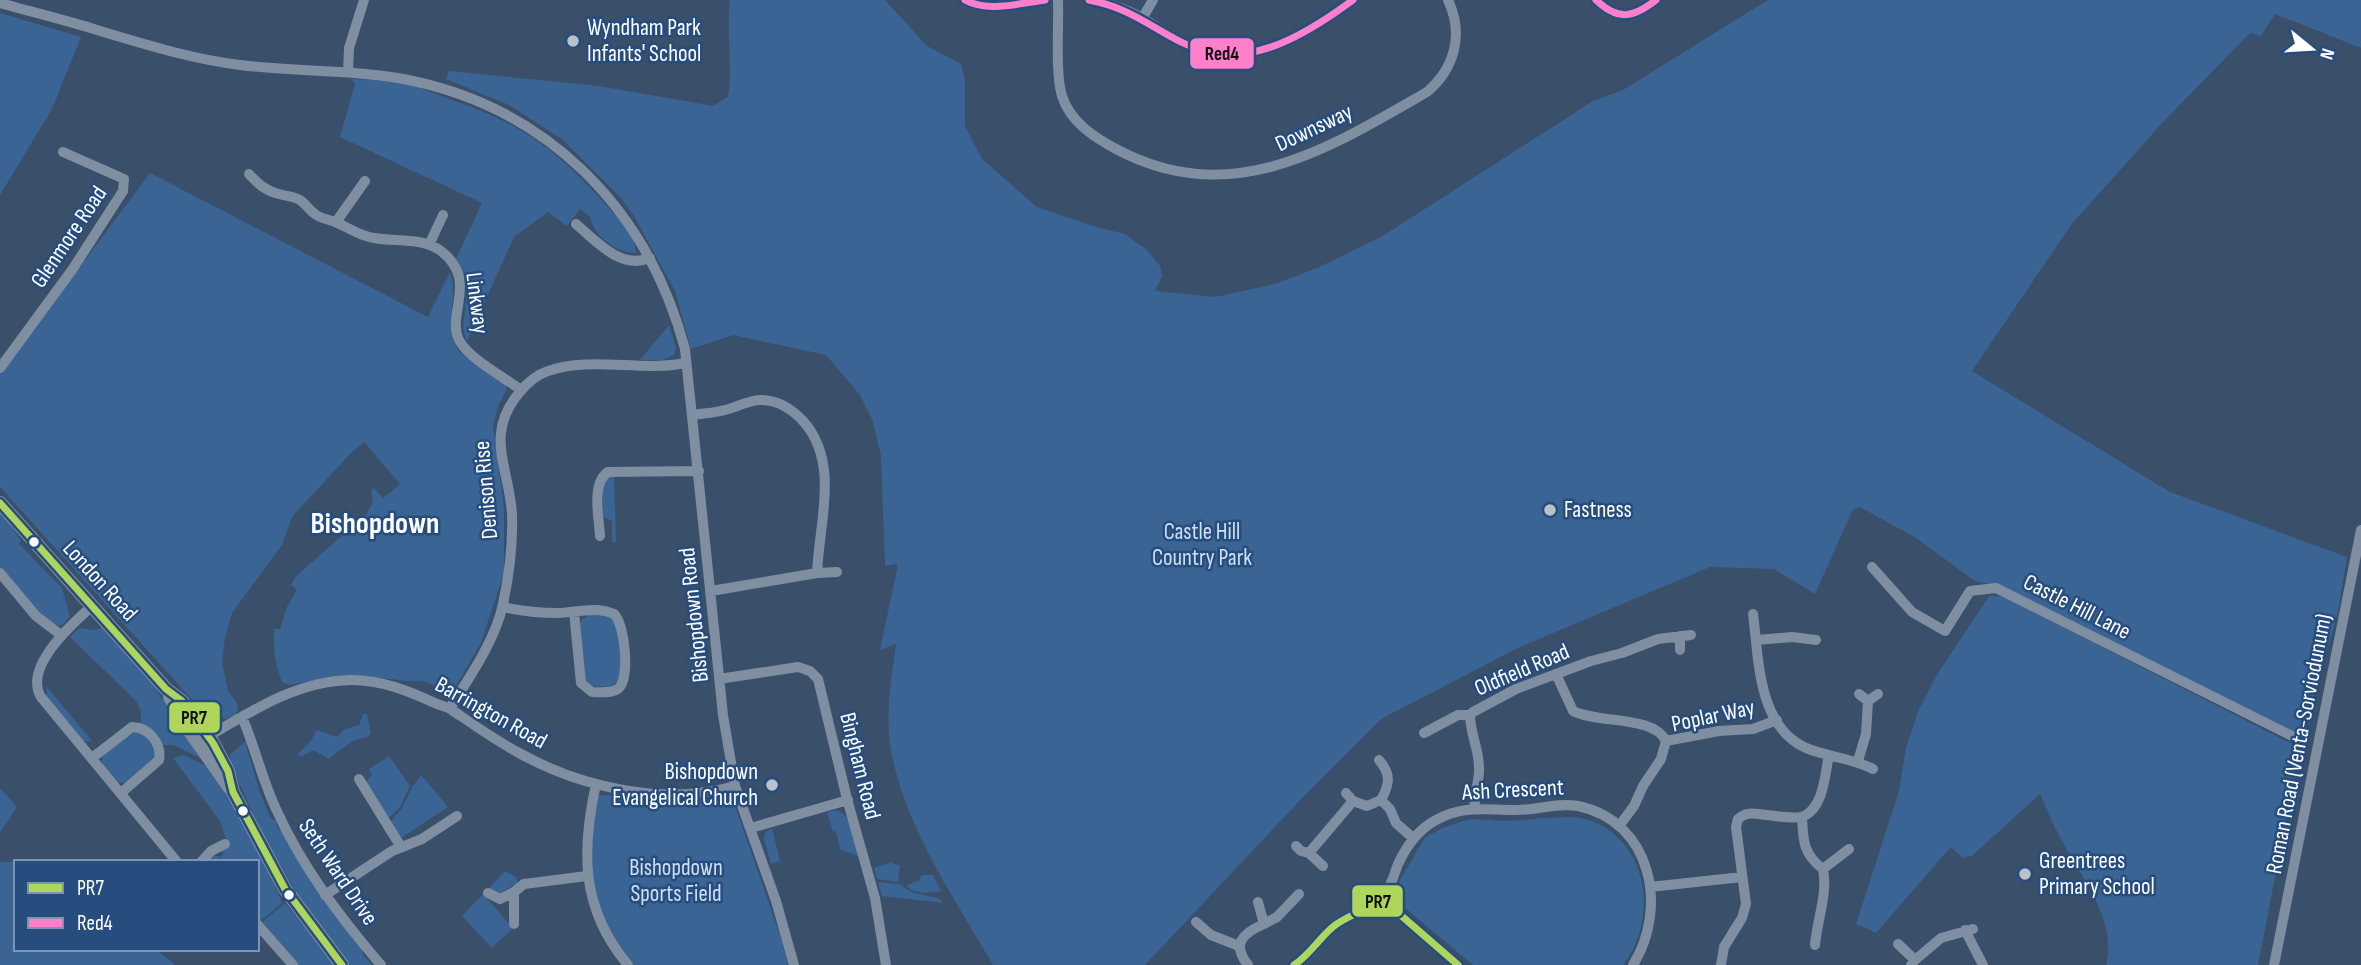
<svg xmlns="http://www.w3.org/2000/svg" width="2361" height="965" font-family="'Sofia Sans Condensed',sans-serif">
	<style>
		.green { fill: #396494 }
		.lines { fill: none; stroke-linecap: round; stroke-linejoin: round }
		.minor { stroke: #7f8ea0; stroke-width: 10 }
		.highway { stroke: #808fa0; stroke-width: 14 }
		.bus-1-casing { stroke: #264d7e; stroke-width: 12 }
		.bus-2-casing { stroke: #264d7e; stroke-width: 12 }
		.bus-1 { stroke: #aed65c; stroke-width: 7 }
		.bus-2 { stroke: #ff80ca; stroke-width: 7 }
		.poi-dot { fill: #bac1cb; stroke: #264d7e; stroke-width: 2.5 }
		.bus-dot { fill: #fff; stroke: #264d7e; stroke-width: 2.5 }
		.labels { text-anchor: middle; dominant-baseline: central; stroke-width: 5; stroke-linejoin: round; paint-order: stroke }
		.poi-label { font-size: 23px; fill: #fff; stroke: #264d7e; text-anchor: start }
		.street-label { font-size: 23px; fill: #fff; stroke: #264d7e }
		.park-label { font-size: 23px; fill: #cee0f4; stroke: #264d7e }
		.district-label { font-size: 30px; font-weight: bold; fill: #fff; stroke: #264d7e }
		.line-badge { stroke: #264d7e; stroke-width: 2.5 }
		.pale-badge-label { font-size: 19px; text-anchor: middle; font-weight: bold; fill: #111 }
	</style>
	<rect width="100%" height="100%" fill="#3a4f6a"/>
	<path class="green" d="M730 0H885L927 46 961 64 965 79V126L982 159 1037 207 1096 227 1125 234 1146 249 1160 266 1162 276 1155 291 1215 297 1275 284 1317 268 1381 237 1593 101 1623 90 1768 0H2361V48L2275 14 2261 36 2250 33 2163 122 2071 225 1972 371 2170 492 2347 557 2338 612 2303 733H2295L2002 587 1975 581 1916 538 1860 507 1853 509 1815 594 1774 569 1710 567 1520 647 1381 719 1305 795 1145 965H993C954 897 906 829 891 751 885 716 891 679 896 644L880 650 898 564 885 566 881 456 872 419 860 395 826 355 733 335 691 349 675 291 634 216 621 198 563 140 509 105 446 79 449 71 599 86 713 106 728 97C733 65 726 33 730 0Z
		M0 13 81 37 52 109 0 195Z
		M352 79C371 80 392 81 411 85 423 88 435 94 446 98 517 121 556 148 605 204 617 217 636 234 636 253 617 253 594 237 590 217L580 209 567 226 548 212 514 237 467 341C460 327 465 317 466 302 468 286 463 273 456 259L482 203 340 137 355 84Z
		M150 173 428 317 450 272C460 298 442 325 457 348 470 366 502 365 507 389L498 406 493 427 504 506V573L481 643 457 684 448 690C438 689 431 683 422 681 415 680 413 682 406 681 363 675 332 675 290 685L282 682C275 664 273 648 274 629H280L287 607 297 590 291 585 296 576 367 514 373 501 371 492 373 487 383 498 400 484 364 442 349 455 292 517 282 545 232 613 225 638 222 662 228 691 237 703 238 710 235 715 225 719 211 717 205 714 0 487V374Z
		M669 325 676 348 674 355 663 360H640Z
		M608 476H614L616 542H612V521L603 517 602 484Z
		M0 510 21 541 19 544 62 588 70 617 61 626C39 622 14 584 0 568Z
		M1989 596 2004 597 2300 748 2258 965H2106C2118 920 2080 876 2061 839 2053 825 2047 809 2040 794L1972 856 1963 858 1952 848 1949 849 1876 933 1856 924 1899 791 1906 748 1919 709 1937 675Z
		M591 614 611 616 618 625 622 665 618 681 611 686 600 687 590 685 585 679 580 624 582 619Z
		M79 628 94 630 102 628 150 680 200 758 173 745H161L141 724V711L136 701 70 637Z
		M47 687 92 741H81L46 698Z
		M363 714H367L371 734 367 737C352 738 340 751 329 759L313 750 301 757 298 754 310 742 317 730 337 737 345 729 359 725Z
		M130 731 143 733 155 747V758L127 783H119C109 777 99 766 103 754Z
		M246 741 247 749 260 793 271 819 275 820 279 830H282L293 853 312 883 362 948 363 955 372 965H350L313 918 299 897 263 835 228 759 231 758 230 755Z
		M183 755 204 765H207C236 809 263 853 282 903L259 922 257 919V862H204L211 854 220 857 223 855V849L228 846 220 821 173 758Z
		M389 756 410 786 400 807 388 819 366 782 372 774 369 769Z
		M421 775 448 807 401 838 390 822 402 808 413 786Z
		M0 788 17 807 0 833Z
		M601 795 670 800 732 797 782 941 788 965H634C616 942 597 913 592 883 587 858 594 822 598 797Z
		M836 810C853 815 854 840 858 856L840 849 836 831 833 832 827 812Z
		M1542 818C1555 818 1572 815 1585 819 1648 836 1660 918 1623 965H1473L1391 896 1425 837 1445 827 1470 819 1510 821Z
		M772 828 780 861 771 864 764 839 765 833Z
		M0 862H16V949H156L175 965H0Z
		M892 862 893 864 900 865 898 882 877 879 874 868Z
		M505 871 516 877 518 883 500 893 492 892 489 888Z
		M921 875H933L941 891C927 893 918 895 906 886L920 880Z
		M878 882 899 884 911 892 940 899 943 903 882 896Z
		M483 894 512 927V929L492 948 462 916Z
		M285 903 336 965H298L261 923Z"/>
	<g class="lines">
		<path class="minor" d="M965 0C979 13 1026 2 1045 0
			M1058 0C1059 25 1055 74 1062 96 1070 122 1095 138 1118 150 1232 210 1328 149 1427 92 1455 68 1464 34 1448 0
			M1089 0C1129 5 1148 23 1181 42 1240 77 1306 36 1353 0
			M1596 0C1616 22 1635 19 1656 0
			M0 3C32 12 65 20 97 30 144 44 191 59 240 65 293 72 346 69 398 78 545 104 647 207 685 349L723 715 735 786 776 901 794 965
			M1143 17 1153 0
			M348 72 349 48 364 0
			M249 174C258 184 266 191 279 194 286 196 293 196 300 200 306 204 309 210 315 214 321 219 328 219 335 222 348 227 359 236 374 238 395 242 422 237 441 251 479 280 446 314 459 340 469 359 504 377 521 390
			M336 222 365 181
			M576 224C597 242 621 270 650 258
			M429 245 443 215
			M0 368 72 270 123 191 124 179 63 152
			M693 415C704 413 715 413 725 410 738 407 748 400 761 400 778 400 793 410 804 422 840 464 819 523 817 573
			M600 536C599 518 591 483 608 472L699 471
			M1872 567 1912 612 1945 631 1970 591 1996 588 2294 737
			M0 573 36 616 61 635
			M711 591 817 573 837 572
			M92 606C72 624 23 667 41 697L177 862
			M503 607C521 611 540 613 559 613 576 612 598 606 614 614 625 624 630 677 619 688 612 694 600 692 592 692L581 683 574 612
			M1753 614C1759 658 1757 726 1806 748 1828 757 1852 758 1873 769
			M1680 636V650
			M1757 640 1792 637 1816 640
			M1557 676 1573 711C1599 724 1653 715 1666 741
			M719 679 798 667 810 671 818 679 847 799 875 898 886 965
			M1859 694 1868 701 1878 694
			M450 708C469 678 496 639 503 604 509 576 513 543 512 514 509 467 484 435 519 393 527 383 536 375 548 371 590 356 641 372 685 363
			M242 717C255 747 262 779 276 809 302 867 340 917 381 965
			M1424 733 1458 715H1470
			M204 739C250 712 296 681 351 680 382 680 409 691 437 704 442 706 448 707 452 710 474 725 495 740 519 753 582 788 665 806 735 786
			M92 758 132 727C149 727 162 744 159 760L121 793
			M1379 760C1391 774 1390 784 1381 800L1390 809 1396 823 1414 839
			M1858 761 1866 734 1868 701
			M359 779 401 847
			M596 784C581 852 581 909 628 965
			M1346 793 1353 801
			M1475 808C1473 793 1480 782 1479 767 1479 750 1470 733 1470 715L1473 712 1516 689 1591 661 1622 653 1658 639 1691 635
			M1802 817C1803 840 1803 854 1823 869 1828 894 1817 920 1815 945
			M1619 826 1634 806 1643 786 1661 759 1666 741 1719 731 1753 729 1777 720
			M751 828 848 800
			M1296 846 1301 851 1309 853 1323 866
			M1309 853 1353 801 1367 806 1381 800
			M201 862 211 851 225 844
			M1823 869 1849 849
			M1650 887 1742 877
			M488 893 500 899 514 892
			M325 895 392 851 422 839 457 816
			M1381 898 1458 965
			M1196 922 1211 935 1239 946
			M257 924 293 965
			M514 924V892L524 884 587 876
			M1264 924 1277 917 1299 894
			M1965 930 1983 965
			M1898 944 1915 960 1911 965
			M1915 960 1941 938 1973 929
			M1248 965C1231 944 1243 933 1264 924L1258 902
			M1294 965C1313 955 1320 937 1336 924 1352 912 1372 909 1385 893 1392 885 1394 874 1398 864 1406 847 1419 829 1436 820 1464 805 1484 810 1514 810 1536 811 1556 802 1578 806 1651 821 1669 907 1633 965
			M1721 965 1724 947 1742 918 1746 904 1736 827 1738 819C1745 813 1750 813 1759 814 1769 815 1795 820 1804 816 1824 807 1825 773 1829 755
			M2274 965 2361 530"/>
		<path class="highway" d="M0 503 166 689 182 701 213 743 228 771 233 792 285 889 342 965
			M170 697 187 727 230 788"/>
		<g class="bus-1-casing">
			<path id="bus-1" d="M0 503 166 689 182 701 213 743 228 771 233 792 285 889 342 965
				M1294 965C1310 955 1319 938 1334 926 1348 915 1367 911 1381 898L1458 965"/>
		</g>
		<g class="bus-2-casing">
			<path id="bus-2" d="M965 0C988 13 1020 3 1045 0
				M1089 0C1127 7 1148 25 1181 42 1243 74 1303 37 1353 0
				M1596 0C1618 21 1633 18 1656 0"/>
		</g>
		<use href="#bus-1" class="bus-1"/>
		<use href="#bus-2" class="bus-2"/>
	</g>
	<g class="poi-dot">
		<circle cx="573" cy="41" r="7"/>
		<circle cx="1550" cy="510" r="7"/>
		<circle cx="772" cy="785" r="7"/>
		<circle cx="2025" cy="874" r="7"/>
	</g>
	<g class="bus-dot">
		<circle cx="34" cy="542" r="6"/>
		<circle cx="243" cy="811" r="6"/>
		<circle cx="289" cy="895" r="6"/>
	</g>
	<g class="labels">
		<g class="poi-label">
			<text x="587" y="28">Wyndham Park<tspan x="587" dy="26">Infants' School</tspan></text>
			<text x="1564" y="510">Fastness</text>
			<text x="758" y="772" text-anchor="end">Bishopdown<tspan x="758" dy="26">Evangelical Church</tspan></text>
			<text x="2039" y="861">Greentrees<tspan x="2039" dy="26">Primary School</tspan></text>
		</g>
		<g class="street-label">
			<text transform="translate(1314 128) rotate(-25)">Downsway</text>
			<text transform="translate(69 237) rotate(-56)">Glenmore Road</text>
			<text transform="translate(477 303) rotate(83)">Linkway</text>
			<text transform="translate(486 490) rotate(-95)">Denison Rise</text>
			<text transform="translate(100 581) rotate(48)">London Road</text>
			<text transform="translate(2077 607) rotate(27)">Castle Hill Lane</text>
			<text transform="translate(694 615) rotate(-96)">Bishopdown Road</text>
			<text transform="translate(1522 670) rotate(-23)">Oldfield Road</text>
			<text transform="translate(491 713) rotate(29)">Barrington Road</text>
			<text transform="translate(1713 716) rotate(-12)">Poplar Way</text>
			<text transform="translate(2299 744) rotate(-79)">Roman Road (Venta-Sorviodunum)</text>
			<text transform="translate(860 766) rotate(76)">Bingham Road</text>
			<text transform="translate(1513 790) rotate(-3)">Ash Crescent</text>
			<text transform="translate(338 872) rotate(56)">Seth Ward Drive</text>
		</g>
		<g class="park-label">
			<text x="1202" y="532">Castle Hill<tspan x="1202" dy="26">Country Park</tspan></text>
			<text x="676" y="868">Bishopdown<tspan x="676" dy="26">Sports Field</tspan></text>
		</g>
		<g class="district-label">
			<text x="375" y="524">Bishopdown</text>
		</g>
	</g>
	<g class="line-badge">
		<rect x="1189" y="37" width="66" height="33" rx="7" fill="#ff80ca"/>
		<rect x="168" y="701" width="53" height="33" rx="7" fill="#aed65c"/>
		<rect x="1351" y="884" width="53" height="34" rx="7" fill="#aed65c"/>
	</g>
	<g class="pale-badge-label">
		<text x="1222" y="60">Red4</text>
		<text x="194" y="724">PR7</text>
		<text x="1378" y="908">PR7</text>
	</g>
	<rect x="14" y="860" width="245" height="91" fill="#264d7e" stroke="#7d94b2" stroke-width="2"/>
	<rect x="28" y="883" width="35" height="10" fill="#aed65c" stroke="#7d94b2" stroke-width="2"/>
	<text x="77" y="895" font-size="21" fill="#ffffff">PR7</text>
	<rect x="28" y="918" width="35" height="10" fill="#ff80ca" stroke="#7d94b2" stroke-width="2"/>
	<text x="77" y="930" font-size="21" fill="#ffffff">Red4</text>
	<g transform="translate(2312 49) rotate(108)" stroke="#264d7e" stroke-width="5" paint-order="stroke">
	<path d="M0-5L12 26L0 18L-12 26Z" fill="#ffffff"/>
	<text y="-10" font-size="19" font-weight="bold" text-anchor="middle" fill="#ffffff">N</text>
	</g>
</svg>
